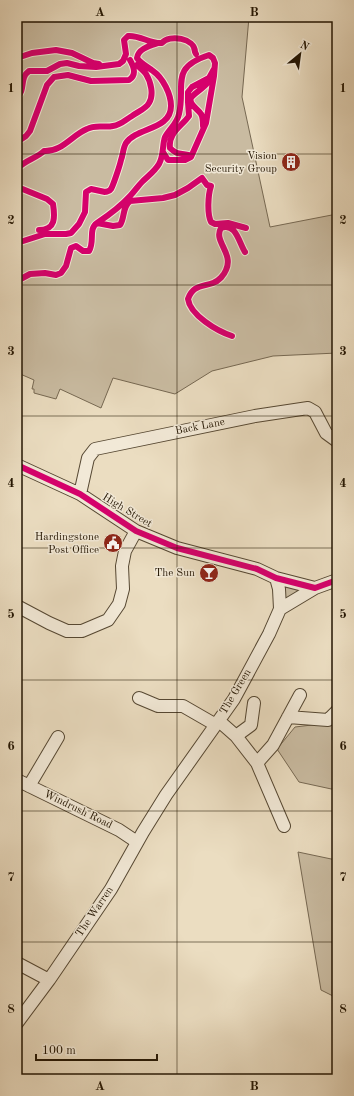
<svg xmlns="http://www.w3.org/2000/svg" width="354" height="1096" font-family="'Old Standard TT',serif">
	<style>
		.green { fill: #c9bba1; stroke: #766852 }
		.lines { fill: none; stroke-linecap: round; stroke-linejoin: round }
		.minor-casing { stroke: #554732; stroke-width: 14 }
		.minor { stroke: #f2e9d7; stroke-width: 12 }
		.cycleway-casing { stroke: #f2e9d7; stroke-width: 8 }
		.cycleway { stroke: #d6006c; stroke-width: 6 }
		.grid { fill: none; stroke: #231502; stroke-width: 1; stroke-opacity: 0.55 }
		.labels { text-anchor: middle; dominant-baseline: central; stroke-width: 3; stroke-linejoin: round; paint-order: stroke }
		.poi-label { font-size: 11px; fill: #231502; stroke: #f2e9d7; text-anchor: end }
		.street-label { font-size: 11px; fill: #231502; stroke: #f2e9d7 }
		.neatline { fill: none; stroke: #231502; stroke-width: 1.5 }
		.grid-label { font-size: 13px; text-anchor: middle; font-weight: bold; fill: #231502 }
	</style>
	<rect width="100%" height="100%" fill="#ebddc1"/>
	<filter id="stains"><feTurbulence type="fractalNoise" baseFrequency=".005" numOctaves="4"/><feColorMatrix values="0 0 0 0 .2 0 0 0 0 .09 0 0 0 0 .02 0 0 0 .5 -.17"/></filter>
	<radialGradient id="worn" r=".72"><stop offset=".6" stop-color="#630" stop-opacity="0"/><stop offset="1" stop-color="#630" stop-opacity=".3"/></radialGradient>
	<path class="green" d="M17 17H249L242 97 270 227 337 214V353L273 356 212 371 175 394 113 378 101 408 60 389 56 399 34 393V389H32L34 380 18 373V371L17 370Z
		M281 583 310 589 284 604Z
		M337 722V998L321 990 298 852 336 860V790L299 782 277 749 295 727Z"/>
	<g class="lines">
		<g class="minor-casing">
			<path id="minor" d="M17 465 80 494 136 531 177 548 257 569 276 578 315 588 337 580
				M80 494 88 458 95 449 255 416 308 408 315 412 326 433 337 441
				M17 606 49 623 67 631H82L108 620 119 604 123 589 122 566 125 551 136 531
				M280 609 315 588
				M139 698 158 706H183L216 725
				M288 717 328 720 337 711
				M219 721 236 736 257 763 284 826
				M236 736 251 725 254 703
				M257 763 273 745 300 695
				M17 780 119 830 137 842
				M29 786 58 737
				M17 963 49 980
				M17 1023 49 980 111 889 143 832 166 795 234 699 269 634 280 609 279 589 276 578"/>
		</g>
		<use href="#minor" class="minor"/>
		<g class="cycleway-casing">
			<path id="cycleway" d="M17 58 32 53 56 50 72 53 93 63 99 64
				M17 97C26 90 19 78 29 71H47L60 64 67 63 79 66 96 67 119 64 123 61 126 54 124 40 128 36C140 35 150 44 162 43 169 34 195 38 195 52L196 54
				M203 126C203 122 203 117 201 114 198 109 188 104 191 98 193 94 204 88 208 82
				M17 142 26 136 30 131 47 85 54 77 68 75 91 81 129 80C137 75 134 67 130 60
				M188 155C180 153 177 155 170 148 168 133 181 127 189 116L188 102V92L192 87 209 78 214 69
				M17 169C25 160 37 158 44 151 62 152 72 135 87 129 96 124 104 128 113 126 121 125 125 120 132 116 137 112 146 109 149 103 154 95 151 82 146 74 144 71 140 68 137 65
				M17 184 20 188 47 199 53 204C55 217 56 230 39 230
				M97 223C109 215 121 206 130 196 135 191 138 186 142 182 148 176 155 171 159 164 164 155 162 146 165 137 169 129 177 124 179 114 186 85 169 68 209 55L213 58 215 63 214 76 206 123 191 157 185 160H168L163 152
				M17 243 45 234H66L71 233 79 224 85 212 86 192 91 189 105 192C108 191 109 192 111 189 113 186 120 165 121 160 123 155 123 148 126 143 137 127 171 130 171 106 171 94 163 78 153 71 148 67 141 64 137 58 138 49 149 46 158 43
				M17 281 30 274 45 273 56 275 61 273 66 266 71 248 76 246 83 251H89C95 242 88 229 97 223L113 226 120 225C125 218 122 207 130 201L163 198 175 195 188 188 202 178 207 185 211 186C208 195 207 214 211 222L215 224 228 223 246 228
				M232 336C217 331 190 315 188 299 193 285 202 287 213 283 219 281 224 275 226 270 234 253 213 241 221 228 236 222 239 243 245 252
				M17 465 80 494 136 531 177 548 257 569 276 578 315 588 337 580"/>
		</g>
		<use href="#cycleway" class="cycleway"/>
	</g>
	<path class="grid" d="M177 17V1079M17 154H337M17 285H337M17 416H337M17 548H337M17 680H337M17 811H337M17 942H337"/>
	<defs>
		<g id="building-disc" transform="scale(1)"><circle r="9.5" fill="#8f2418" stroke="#f2e9d7"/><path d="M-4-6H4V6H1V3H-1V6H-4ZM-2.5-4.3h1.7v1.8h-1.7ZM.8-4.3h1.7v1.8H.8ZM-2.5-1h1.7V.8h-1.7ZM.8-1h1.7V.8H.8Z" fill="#fff"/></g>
		<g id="civic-disc" transform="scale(1)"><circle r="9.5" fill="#8f2418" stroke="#f2e9d7"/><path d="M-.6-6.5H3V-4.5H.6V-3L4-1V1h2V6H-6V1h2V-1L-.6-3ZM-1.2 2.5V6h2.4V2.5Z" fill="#fff"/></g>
		<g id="bar-disc" transform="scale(1)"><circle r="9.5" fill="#8f2418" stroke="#f2e9d7"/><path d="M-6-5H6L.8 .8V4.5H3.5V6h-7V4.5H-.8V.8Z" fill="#fff"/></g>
	</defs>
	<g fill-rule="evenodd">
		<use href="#building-disc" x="291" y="162"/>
		<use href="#civic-disc" x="113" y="543"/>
		<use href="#bar-disc" x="209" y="573"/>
	</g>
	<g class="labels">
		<g class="poi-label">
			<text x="277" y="156">Vision<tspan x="277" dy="13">Security Group</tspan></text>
			<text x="99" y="537">Hardingstone<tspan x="99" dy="13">Post Office</tspan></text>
			<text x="195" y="573">The Sun</text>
		</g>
		<g class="street-label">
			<text transform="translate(200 427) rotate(-11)">Back Lane</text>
			<text transform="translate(127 511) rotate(31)">High Street</text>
			<text transform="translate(236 692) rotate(-59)">The Green</text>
			<text transform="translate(78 810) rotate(26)">Windrush Road</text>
			<text transform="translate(95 912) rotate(-56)">The Warren</text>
		</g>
	</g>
	<rect width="354" height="1096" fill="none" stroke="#ebddc1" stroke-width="44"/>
	<g transform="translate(300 54) rotate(29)" stroke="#f2e9d7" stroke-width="3" paint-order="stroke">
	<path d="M0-3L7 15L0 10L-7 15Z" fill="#231502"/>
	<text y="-6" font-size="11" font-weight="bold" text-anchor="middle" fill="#231502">N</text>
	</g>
	<path d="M36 1054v6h121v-6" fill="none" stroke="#231502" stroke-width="2"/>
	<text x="42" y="1054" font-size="12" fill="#231502" stroke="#f2e9d7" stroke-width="3" paint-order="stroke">100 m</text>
	<rect x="22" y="22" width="310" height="1052" class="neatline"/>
	<g class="grid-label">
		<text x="100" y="16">A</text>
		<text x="254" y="16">B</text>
		<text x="11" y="92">1</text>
		<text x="343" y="92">1</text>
		<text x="11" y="224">2</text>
		<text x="343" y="224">2</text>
		<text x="11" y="355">3</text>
		<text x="343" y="355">3</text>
		<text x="11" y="487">4</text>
		<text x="343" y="487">4</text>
		<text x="11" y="618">5</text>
		<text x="343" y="618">5</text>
		<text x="11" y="750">6</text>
		<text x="343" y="750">6</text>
		<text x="11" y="881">7</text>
		<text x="343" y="881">7</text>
		<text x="11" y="1013">8</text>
		<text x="343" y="1013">8</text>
		<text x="100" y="1090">A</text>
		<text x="254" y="1090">B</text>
	</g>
	<rect width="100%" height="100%" filter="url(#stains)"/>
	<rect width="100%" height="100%" fill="url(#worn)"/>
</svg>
